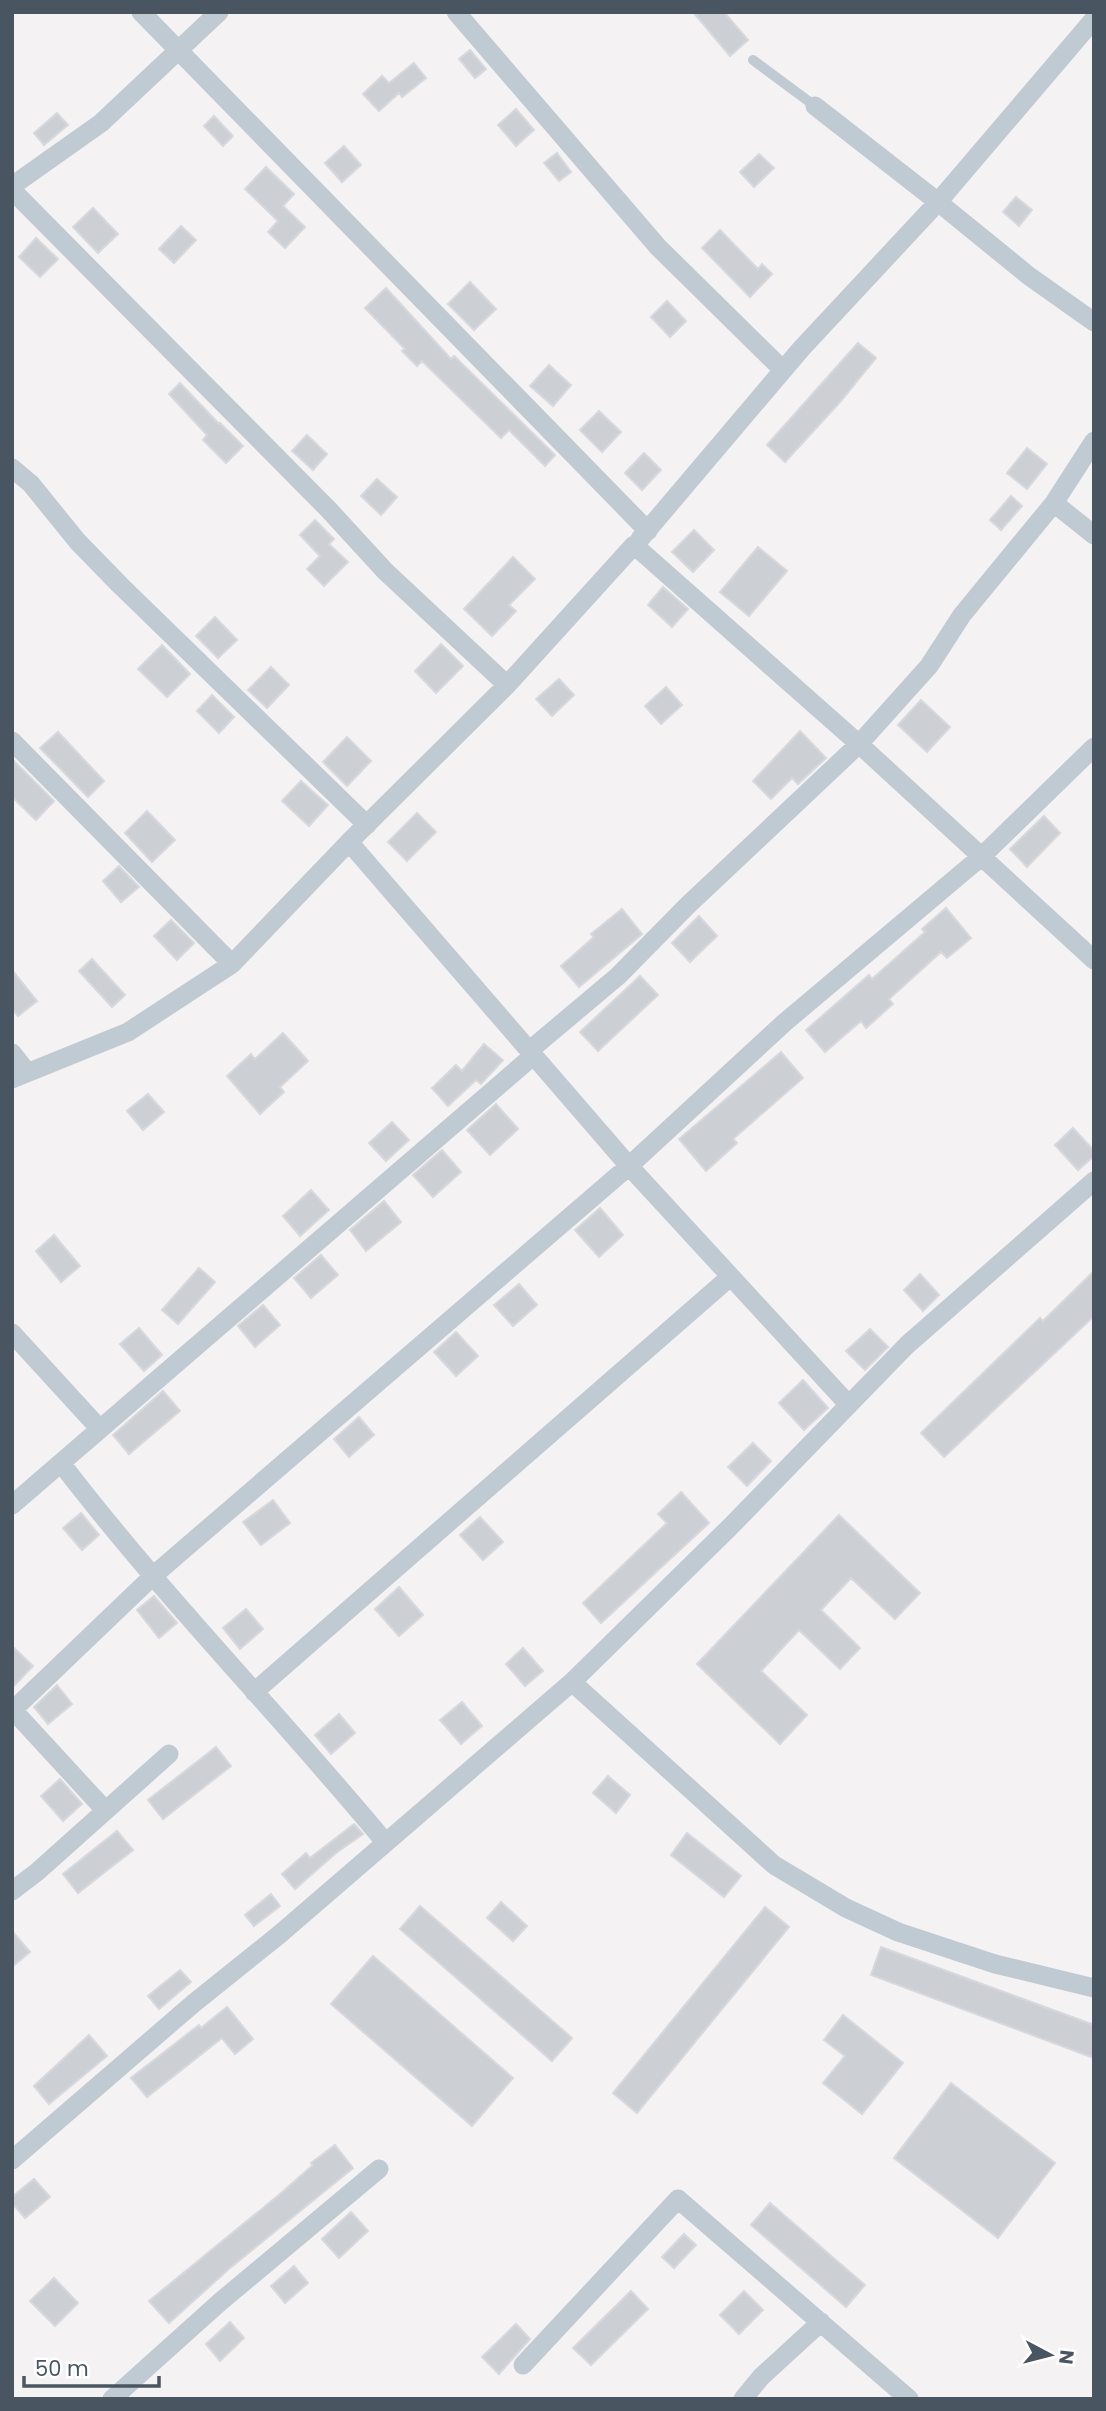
<svg xmlns="http://www.w3.org/2000/svg" width="1106" height="2411" font-family="Poppins,sans-serif">
	<style>
		.building { fill: #cccfd4; stroke: #d6d8de; stroke-width: 2 }
		.lines { fill: none; stroke-linecap: round; stroke-linejoin: round }
		.lane { stroke: #c0cad2; stroke-width: 10 }
		.street { stroke: #c0cad2; stroke-width: 19 }
	</style>
	<rect width="100%" height="100%" fill="#f4f2f2"/>
	<path class="building" d="M693 12H724L748 40 730 56Z
		M470 50 486 69 475 78 459 59Z
		M414 63 426 78 402 97 399 93 379 111 363 94 382 76 389 83Z
		M516 109 534 130 516 146 498 125Z
		M57 113 68 125 44 145 34 133Z
		M214 116 233 136 223 146 204 126Z
		M344 146 361 165 342 182 325 163Z
		M557 153 571 172 559 181 544 163Z
		M759 154 774 168 754 187 740 172Z
		M266 167 294 194 283 206 305 227 285 248 268 232 278 221 245 189Z
		M1016 197 1032 210 1019 226 1003 212Z
		M93 208 118 234 98 253 73 227Z
		M181 226 196 240 174 263 159 249Z
		M720 230 758 269 762 264 772 274 750 297 702 248Z
		M36 238 58 259 40 277 19 257Z
		M470 282 496 309 474 330 448 304Z
		M386 288 451 359 454 356 555 455 545 466 509 430 501 438 422 361 417 366 402 351 405 349 365 308Z
		M667 301 686 321 670 337 651 317Z
		M858 343 876 358 840 402 785 462 767 445Z
		M549 365 571 385 553 406 530 386Z
		M180 383 219 424 220 423 243 446 226 463 203 440 207 435 169 394Z
		M599 411 621 432 602 452 580 430Z
		M307 435 327 454 313 470 292 451Z
		M1027 448 1047 464 1027 489 1007 473Z
		M644 453 661 470 642 490 625 473Z
		M377 479 397 497 381 515 361 496Z
		M1011 496 1022 506 1001 530 990 520Z
		M315 520 334 539 329 544 348 562 324 586 307 569 320 556 300 535Z
		M694 530 714 550 693 572 672 552Z
		M758 547 787 571 749 616 720 592Z
		M513 557 535 579 509 605 516 611 492 636 464 609Z
		M663 587 688 609 672 627 648 605Z
		M215 617 237 640 218 658 196 636Z
		M441 644 463 666 436 693 415 671Z
		M162 645 190 674 167 697 138 669Z
		M271 667 289 685 267 708 248 690Z
		M559 679 574 695 552 716 536 699Z
		M666 687 682 705 661 724 645 706Z
		M212 695 234 717 219 733 197 711Z
		M921 700 950 727 927 752 898 725Z
		M800 731 826 758 798 784 792 778 771 799 753 781Z
		M58 732 104 781 88 797 40 748Z
		M347 737 371 761 347 786 323 762Z
		M12 759 54 801 36 820 12 797Z
		M301 781 328 805 309 826 282 801Z
		M147 811 175 840 152 862 125 833Z
		M417 813 436 832 407 861 388 842Z
		M1044 816 1060 833 1027 867 1010 849Z
		M119 866 139 887 121 902 103 881Z
		M946 908 971 938 947 958 941 952 889 999 893 1004 866 1028 861 1021 825 1052 806 1030 869 975 872 979 925 932 922 929Z
		M622 909 642 934 579 987 561 966 594 937 591 934Z
		M699 916 717 936 690 962 672 943Z
		M171 920 194 943 177 960 154 936Z
		M92 959 125 995 112 1007 79 971Z
		M12 970 37 1001 18 1016 12 1009Z
		M640 976 658 995 598 1051 580 1032Z
		M283 1033 308 1061 280 1087 284 1092 260 1114 227 1076 251 1054 255 1059Z
		M484 1044 503 1060 481 1084 476 1080 448 1106 432 1088 456 1065 462 1071Z
		M781 1052 803 1078 733 1139 737 1143 706 1171 679 1139Z
		M148 1094 164 1112 143 1130 127 1111Z
		M496 1104 518 1129 490 1155 467 1130Z
		M392 1122 409 1140 386 1161 369 1143Z
		M1073 1128 1094 1151V1156L1078 1170 1055 1145Z
		M442 1150 461 1172 433 1197 413 1175Z
		M311 1190 329 1210 300 1236 283 1216Z
		M384 1201 401 1222 366 1251 350 1230Z
		M600 1208 623 1235 599 1257 575 1230Z
		M54 1235 80 1266 61 1282 36 1251Z
		M321 1255 338 1275 311 1298 294 1278Z
		M199 1268 215 1282 178 1324 162 1310Z
		M1094 1271V1316L944 1457 921 1433 1040 1318 1043 1321Z
		M920 1274 939 1295 923 1311 904 1290Z
		M519 1284 537 1305 513 1326 494 1305Z
		M263 1305 280 1325 255 1347 238 1326Z
		M139 1328 162 1355 144 1371 120 1344Z
		M870 1329 888 1347 865 1370 846 1351Z
		M456 1332 478 1356 456 1376 434 1352Z
		M803 1380 828 1408 804 1430 779 1403Z
		M163 1391 180 1411 129 1454 113 1435Z
		M359 1417 374 1435 349 1457 334 1439Z
		M753 1443 771 1461 747 1486 728 1467Z
		M681 1492 709 1523 601 1623 583 1603 667 1523 658 1514Z
		M273 1500 290 1523 261 1545 243 1522Z
		M81 1513 99 1535 82 1550 63 1528Z
		M839 1515 920 1593 895 1619 851 1578 821 1610 860 1648 840 1669 799 1630 761 1671 807 1715 780 1744 697 1664Z
		M480 1517 503 1542 483 1560 460 1535Z
		M399 1587 423 1615 399 1636 375 1609Z
		M154 1596 177 1623 159 1638 137 1610Z
		M246 1609 263 1629 240 1649 223 1628Z
		M12 1646 33 1666 12 1688Z
		M523 1648 543 1671 525 1686 506 1664Z
		M57 1685 72 1704 48 1724 34 1707Z
		M462 1702 482 1726 461 1744 440 1720Z
		M339 1714 355 1733 331 1754 315 1735Z
		M216 1747 231 1766 163 1819 148 1800Z
		M608 1776 630 1795 616 1813 593 1793Z
		M60 1779 82 1804 63 1821 41 1796Z
		M354 1824 363 1834 336 1853 295 1889 282 1874 306 1853 310 1858Z
		M117 1831 133 1850 78 1893 63 1874Z
		M687 1833 741 1876 724 1897 671 1855Z
		M271 1894 280 1906 254 1926 245 1915Z
		M501 1902 527 1926 513 1941 487 1918Z
		M420 1906 572 2038 552 2061 400 1929Z
		M765 1907 789 1927 637 2113 613 2093Z
		M12 1931 30 1952 12 1967Z
		M881 1947 1094 2025V2058L871 1975Z
		M373 1956 513 2078 472 2126 331 2004Z
		M180 1970 191 1982 159 2009 148 1996Z
		M227 2007 253 2039 235 2054 222 2038 147 2097 131 2078 199 2025 201 2028Z
		M843 2015 903 2063 862 2114 823 2083 845 2056 824 2040Z
		M89 2035 107 2056 49 2104 34 2086Z
		M951 2083 1055 2163 998 2238 894 2158Z
		M335 2145 353 2168 230 2268 169 2323 149 2301 280 2194 313 2165 311 2163Z
		M34 2179 50 2197 25 2218 12 2203V2197Z
		M770 2203 865 2285 846 2307 751 2225Z
		M351 2212 368 2231 339 2258 322 2239Z
		M684 2234 696 2245 674 2268 662 2257Z
		M294 2266 308 2283 285 2303 271 2286Z
		M54 2278 78 2303 55 2326 30 2301Z
		M631 2291 648 2309 591 2365 573 2348Z
		M744 2291 763 2310 739 2334 720 2315Z
		M230 2322 244 2338 220 2361 206 2344Z
		M516 2324 530 2339 499 2374 482 2357Z"/>
	<g class="lines">
		<path class="lane" d="M753 60 815 106"/>
		<path class="street" d="M141 12 648 531
			M456 12 658 247 783 370
			M815 106 938 202 1094 19
			M12 186 101 123 219 12
			M12 190 329 510 385 571 507 685
			M12 468 31 484 78 542 121 586 367 825
			M1054 503 1094 535
			M640 539 801 349 938 202 1029 276 1094 322
			M12 741 232 964
			M530 1050 618 976 688 905 859 744 929 666 962 615 1054 503 1094 441
			M12 1053 27 1072
			M12 1079 128 1032 232 964 349 842
			M12 1333 99 1428
			M848 1404 629 1166 349 842 507 685 634 545 859 744 1094 960
			M61 1463C162 1595 279 1714 385 1842
			M12 1505 534 1055
			M572 1682 774 1865 846 1908 898 1932 995 1964 1094 1988
			M254 1692 730 1277
			M12 1709 105 1810
			M13 1710 154 1575 629 1166 784 1023 981 857 1094 747
			M12 1891 37 1872 169 1754
			M12 2160 194 2003 280 1934 572 1682 729 1528 907 1345 1094 1181
			M523 2365 678 2199 909 2399
			M112 2399 220 2302 379 2169
			M743 2399 761 2377 821 2322"/>
	</g>
	<rect width="1106" height="2411" fill="none" stroke="#495661" stroke-width="28"/>
	<g transform="translate(1050 2355) rotate(97)" stroke="#ffffff" stroke-width="5" paint-order="stroke">
	<path d="M0-5L12 26L0 18L-12 26Z" fill="#495661"/>
	<text y="-10" font-size="19" font-weight="bold" text-anchor="middle" fill="#495661">N</text>
	</g>
	<path d="M24 2376v10h135v-10" fill="none" stroke="#495661" stroke-width="3.5"/>
	<text x="35" y="2376" font-size="21" fill="#495661" stroke="#ffffff" stroke-width="5" paint-order="stroke">50 m</text>
</svg>
